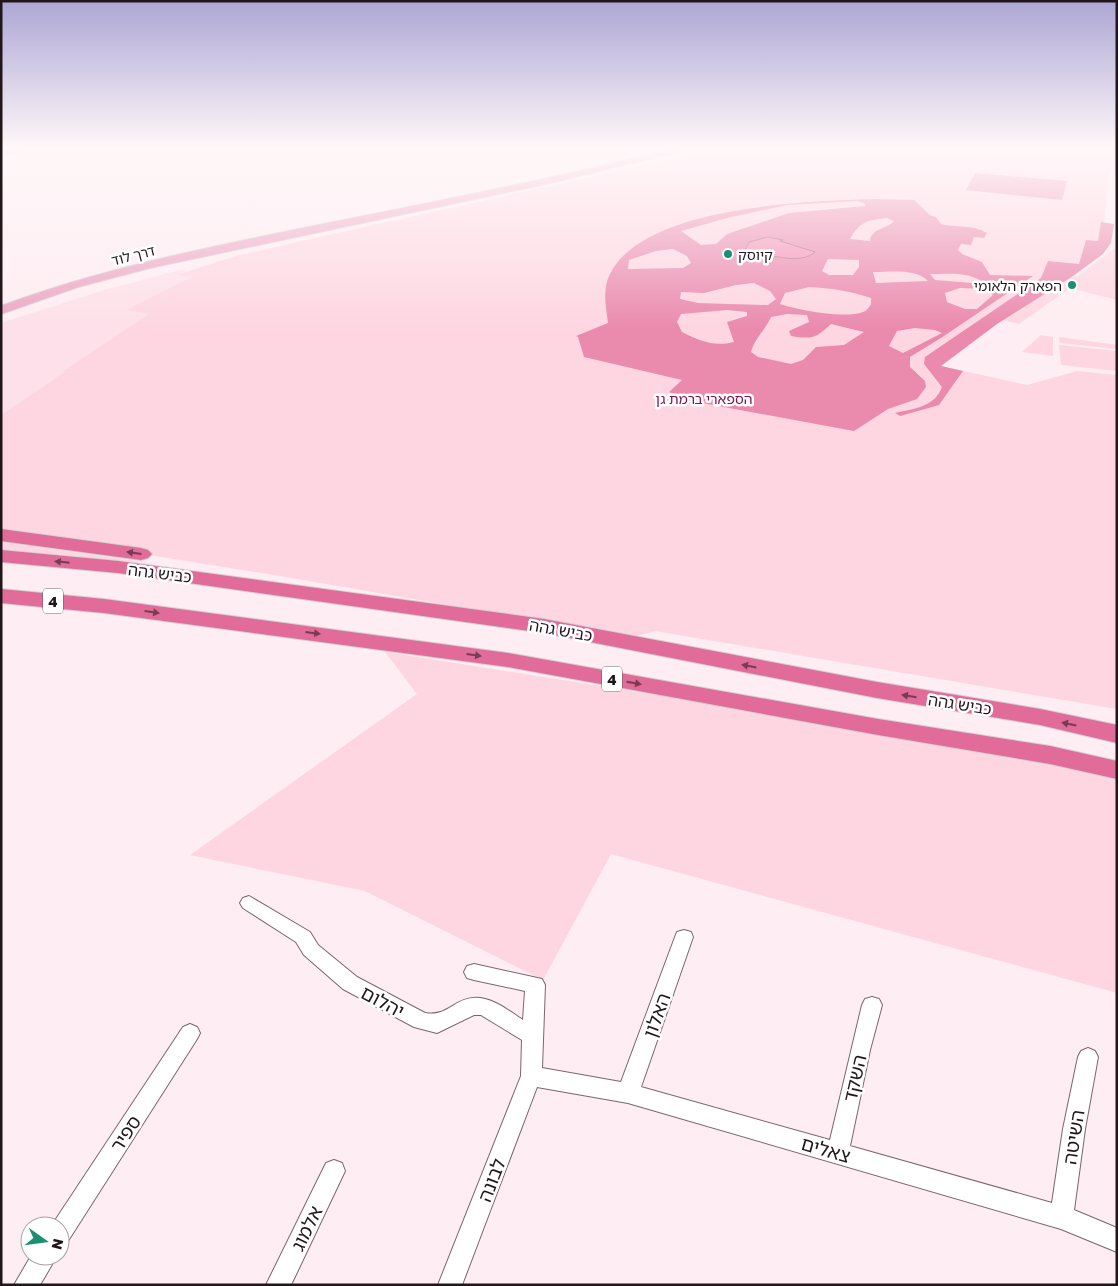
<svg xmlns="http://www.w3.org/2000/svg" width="1118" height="1286" font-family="'Golos Text','Noto Sans Hebrew',sans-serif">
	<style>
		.built { fill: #fde0e9 }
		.green { fill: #fdd6e2 }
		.forest { fill: #ea8aad; fill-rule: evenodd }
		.water { fill: #f392b5; stroke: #b46d86 }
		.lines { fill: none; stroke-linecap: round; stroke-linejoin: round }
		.river { fill: #f392b5; fill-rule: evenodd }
		.street-casing { stroke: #7d656d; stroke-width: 2 }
		.primary-casing { stroke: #d3d1d1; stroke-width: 2 }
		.highway-casing { stroke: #d3d1d1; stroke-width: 2 }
		.street { fill: #fff; fill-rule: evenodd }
		.primary { fill: #eda6c2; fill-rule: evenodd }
		.highway { fill: #e16b99; fill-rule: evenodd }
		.oneway { fill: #773d53 }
		.poi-dot { fill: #1a8f72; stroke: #fff; stroke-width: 2 }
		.labels { text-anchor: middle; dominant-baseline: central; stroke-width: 5; stroke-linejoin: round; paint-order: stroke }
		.far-poi-label { font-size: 14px; fill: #21171a; stroke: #fff; text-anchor: start }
		.far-street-label { font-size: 14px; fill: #21171a; stroke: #fff }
		.far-park-label { font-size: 14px; fill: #83114a; stroke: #fff }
		.shield { fill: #fff; stroke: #645d5f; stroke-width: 1 }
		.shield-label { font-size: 15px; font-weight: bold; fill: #21171a }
		.street-label { font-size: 16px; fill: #21171a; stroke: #fff }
		.near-street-label { font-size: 19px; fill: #21171a; stroke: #fff }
	</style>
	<rect width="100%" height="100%" fill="#feedf2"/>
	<path class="built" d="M180 270H187L177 275 193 277 127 310 150 314 64 370 66 371 1 415V323L104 290Z"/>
	<path class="green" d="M719 149H1117V158L1108 176 1103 240 1072 276 1077 277 1117 246V300L1070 288 1019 324 1002 320 941 366 1027 385 1077 371 1117 375V709L655 631 633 637 286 577 1 531V415L66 371H63L149 314 126 310 192 277 176 275 236 256 350 230Z
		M1041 335 1053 337V356L1022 352Z
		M1059 337 1117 345V349L1060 343Z
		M1059 345 1117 351V371L1061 365Z
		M1 542 158 564 1 549Z
		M385 652C569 681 752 709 934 743 995 755 1057 761 1117 777V993L611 854 543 980 365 891 190 855 417 694Z"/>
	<path class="forest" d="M975 173 1067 181 1062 200 966 190Z
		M874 199 914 200 930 215 936 217 941 224C956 228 972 224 987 233L984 238 974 237 971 245 961 244 958 250 962 254 982 262 990 275 1033 276 941 338 910 357V367L925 381 926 387 917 399 888 409 854 431 686 400 669 392 682 380 584 357 578 337 576 336 608 323C606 307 602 289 610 274 643 206 807 201 874 199ZM857 201 864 203 865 206 789 213 727 234 716 244 701 245 681 231 727 218 787 205ZM887 218 894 221C886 230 871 228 870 241L850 239C860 221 868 220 887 218ZM768 237 782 240 779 241 811 255C794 260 782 255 766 252 759 251 752 252 745 249L749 242ZM673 249 687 256 691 263 683 268 628 269 629 260 656 251ZM828 259 859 260V267L853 275H829L822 271ZM873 272C890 272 916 268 928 281L876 283ZM930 274C947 274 972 271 985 284L935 280ZM754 283 770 291 776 299 768 305 698 303 680 299 681 292 704 293 736 285ZM809 287C831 288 850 291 871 298V304C869 307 867 311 863 312 844 319 799 310 780 304L785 293ZM960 288 984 289 993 295 977 309H965L947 302 945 293ZM727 310 747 312V316L727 322 734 342C714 347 700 341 682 332L677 322 681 314ZM787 314 807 315 809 322 789 331 791 336C812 339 815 339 831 324L864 332 844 345 816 347 803 360 791 364 758 357 751 352C754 339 766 329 771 317ZM915 328 935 330 942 333 903 353 889 346 897 331Z
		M1101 222 1114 224 1111 243 1103 254 1073 276 997 324 941 366 963 371 939 405 900 416 895 413C913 409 935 407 942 387L924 364 925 357 1041 278 1048 261 1079 264 1086 240 1098 241Z"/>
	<path class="water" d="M768 237 783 240 780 241 815 252C803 263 780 257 766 255V252L745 250 749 242Z"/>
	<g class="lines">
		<path class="river" d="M27 149 26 151 1 156V150Z"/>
		<g class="street-casing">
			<path id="street" d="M249 896 310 932 318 945 357 977 425 1013C447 1017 454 999 473 998 491 996 509 1011 523 1020L525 991 474 980 467 978 464 972 467 966 474 964 542 979 545 985 542 1068 621 1082 675 937 677 932 684 930 691 932 693 937 641 1087 830 1140 862 1005 865 999 872 997 879 999 882 1005 870 1050 850 1146 1052 1203 1063 1129 1078 1057 1081 1051 1088 1048 1095 1051 1098 1057 1085 1129 1074 1210 1117 1228V1252L1061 1229 628 1103 537 1087 462 1285H438L521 1076 522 1040 481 1015H474L437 1033 414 1027 343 989 304 955 296 942 243 908 240 903 243 898Z
				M190 1024 197 1027 200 1033 197 1039 68 1241 60 1245V1226L52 1225 183 1027Z
				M334 1160 342 1163 345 1171 291 1285H266L326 1163Z
				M31 1256H57L40 1285H14Z"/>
		</g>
		<g class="primary-casing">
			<path id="primary" d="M675 149H690L542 185 150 268 78 287 1 314V306C106 267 215 246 323 224 441 201 558 177 675 149Z"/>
		</g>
		<g class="highway-casing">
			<path id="highway" d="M1 529 141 548 148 550 152 554 148 558 141 560 1 541Z
				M1 550 118 561 544 619 877 682 1040 709 1117 725V743L1040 725 877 698 544 633 118 573 1 562Z
				M1 589 104 599 508 653 878 719 1050 746 1117 761V779L1050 764 878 735 508 667 104 613 1 603Z"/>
		</g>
		<use href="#street" class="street"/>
		<use href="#primary" class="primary"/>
		<use href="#highway" class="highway"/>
	</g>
	<defs><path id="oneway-solid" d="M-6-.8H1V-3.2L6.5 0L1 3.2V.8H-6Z" transform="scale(1.25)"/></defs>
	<g class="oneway">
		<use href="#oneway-solid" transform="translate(134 553) rotate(-172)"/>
		<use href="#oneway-solid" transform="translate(62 562) rotate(-174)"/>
		<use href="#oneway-solid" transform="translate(152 612) rotate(8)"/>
		<use href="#oneway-solid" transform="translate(313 633) rotate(7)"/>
		<use href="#oneway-solid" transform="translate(474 655) rotate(8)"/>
		<use href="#oneway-solid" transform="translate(749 666) rotate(-169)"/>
		<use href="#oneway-solid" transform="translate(634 683) rotate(10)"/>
		<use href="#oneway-solid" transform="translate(909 696) rotate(-171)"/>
		<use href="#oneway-solid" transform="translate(1069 724) rotate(-168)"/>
	</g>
	<linearGradient id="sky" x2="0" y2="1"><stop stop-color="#aca6d4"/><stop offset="0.45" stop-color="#fff7f9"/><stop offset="1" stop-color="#fff7f9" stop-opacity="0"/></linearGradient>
	<rect width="1118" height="329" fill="url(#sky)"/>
	<g class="poi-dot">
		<circle cx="728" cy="254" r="5"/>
		<circle cx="1072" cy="285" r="5"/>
	</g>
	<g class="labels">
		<g class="far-poi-label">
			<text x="738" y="254">קיוסק</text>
			<text x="1062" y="285" text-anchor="end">הפארק הלאומי</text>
		</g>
		<g class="far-street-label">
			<text transform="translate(133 255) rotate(-14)">דרך לוד</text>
		</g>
		<g class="far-park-label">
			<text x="704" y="398">הספארי ברמת גן</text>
		</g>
		<g class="shield">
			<rect x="43" y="588.5" width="20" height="25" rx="4"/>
			<rect x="602" y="666.5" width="20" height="25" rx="4"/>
		</g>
		<g class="shield-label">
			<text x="53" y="601">4</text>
			<text x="612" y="679">4</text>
		</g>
		<g class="street-label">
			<text transform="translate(160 573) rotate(7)">כביש גהה</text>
			<text transform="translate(561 630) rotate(10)">כביש גהה</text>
			<text transform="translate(960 704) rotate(9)">כביש גהה</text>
		</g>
		<g class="near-street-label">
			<text transform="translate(383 1001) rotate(28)">יהלום</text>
			<text transform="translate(656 1015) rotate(-70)">האלון</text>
			<text transform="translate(854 1078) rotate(-77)">השקד</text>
			<text transform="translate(125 1133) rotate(-57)">ספיר</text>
			<text transform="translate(1073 1137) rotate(-81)">השיטה</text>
			<text transform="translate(826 1149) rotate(16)">צאלים</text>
			<text transform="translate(491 1180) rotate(-69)">לבונה</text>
			<text transform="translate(306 1228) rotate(-64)">אלמוג</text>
		</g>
	</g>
	<rect width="1118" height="1286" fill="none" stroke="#21171a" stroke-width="5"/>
	<g transform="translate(45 1241) rotate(104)"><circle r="24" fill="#ffffff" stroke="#a6a2a3"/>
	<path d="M0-4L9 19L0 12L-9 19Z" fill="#1a8f72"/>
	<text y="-8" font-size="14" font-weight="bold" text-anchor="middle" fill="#21171a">N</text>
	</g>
</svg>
